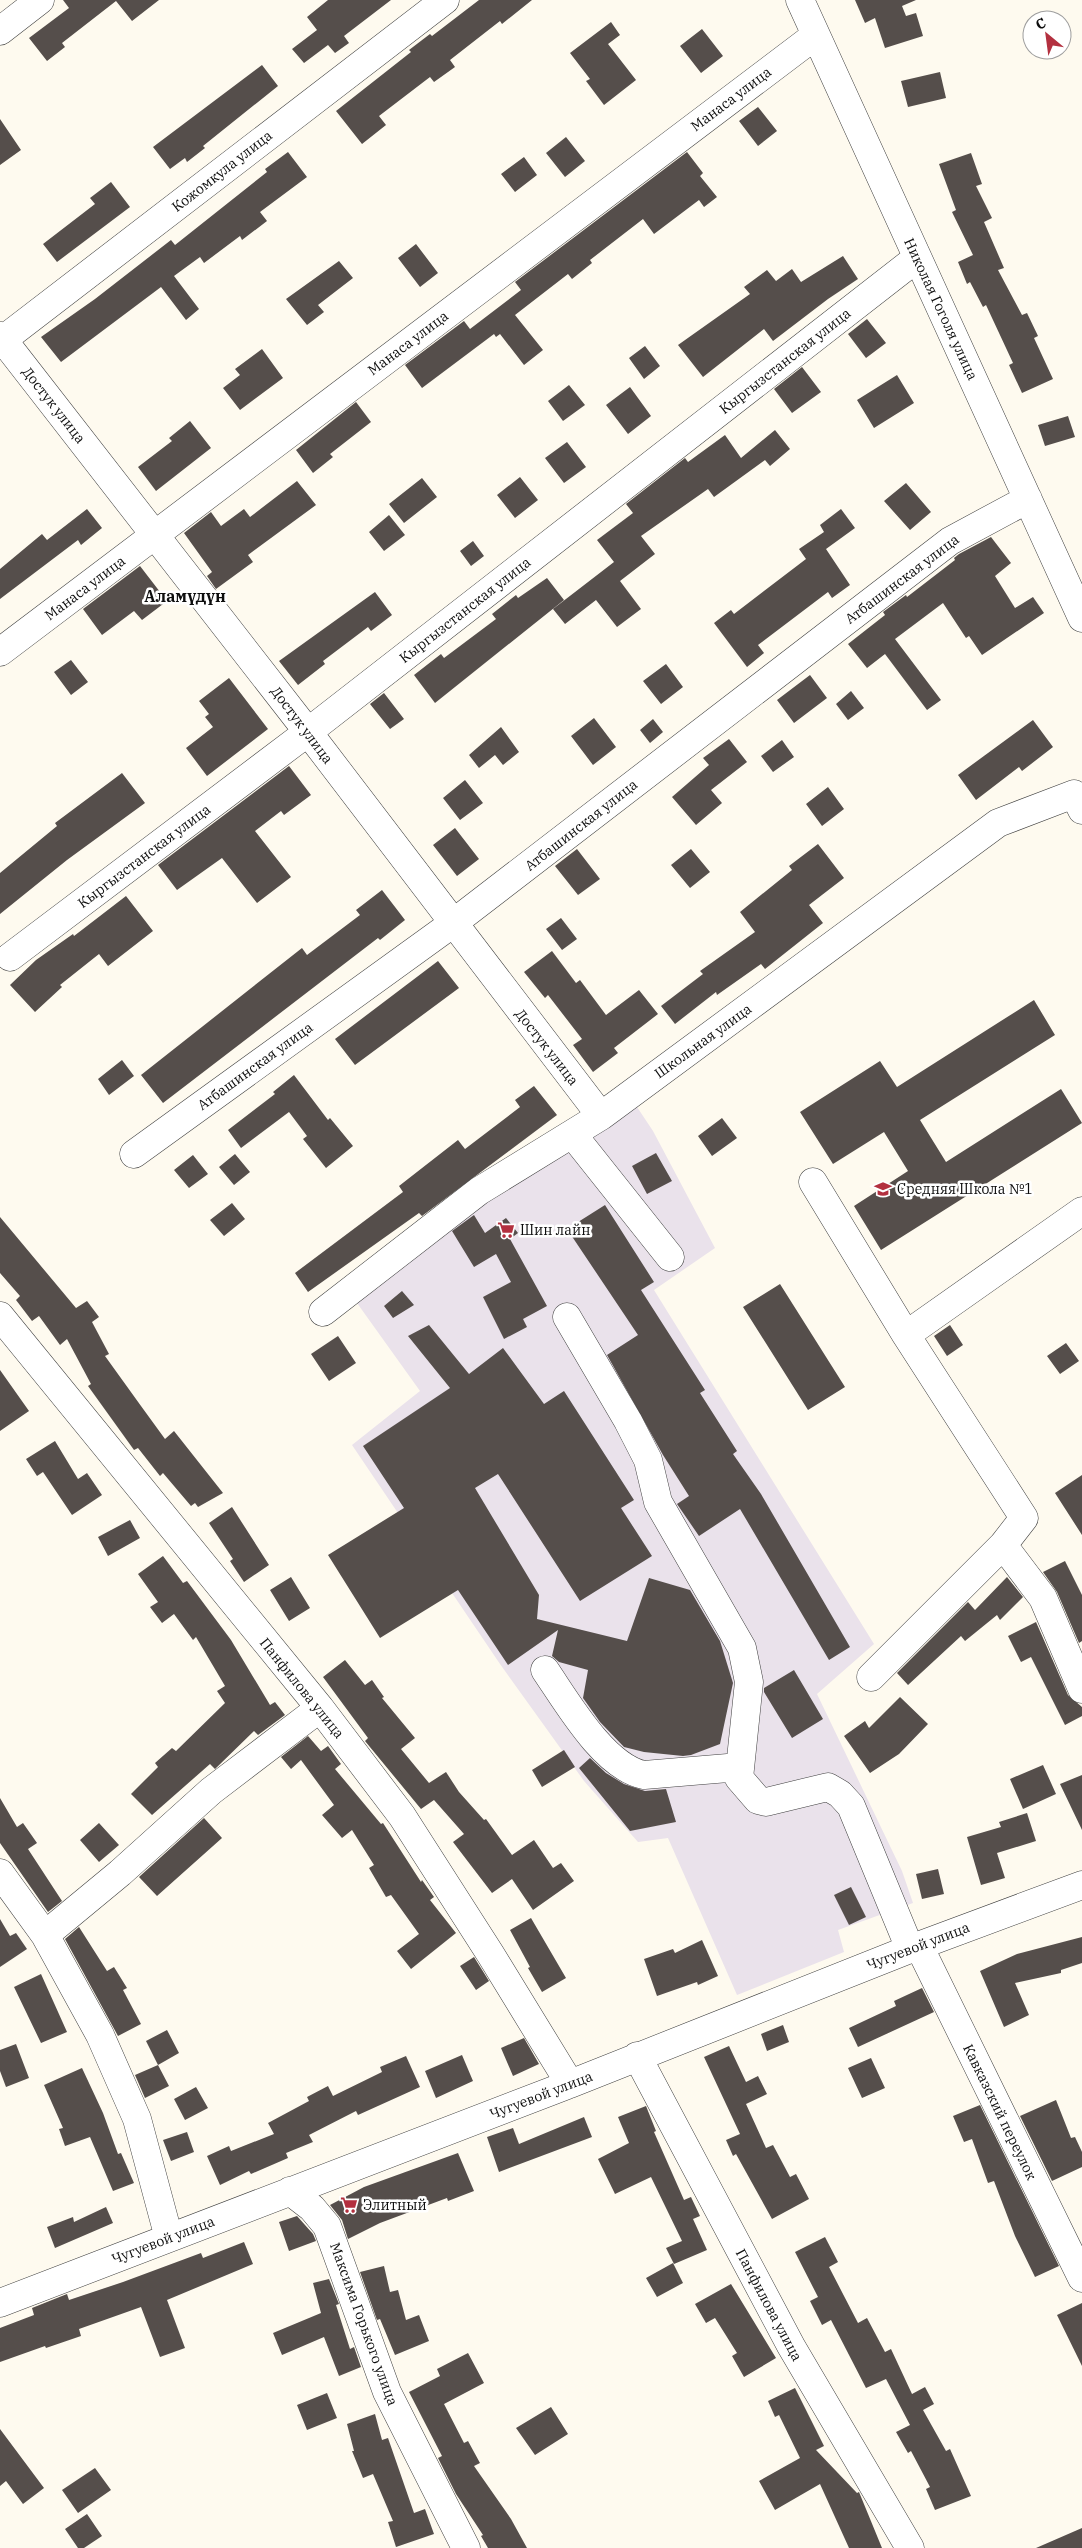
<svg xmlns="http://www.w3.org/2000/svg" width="1082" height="2548" font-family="'IBM Plex Serif',serif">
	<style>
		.industrial { fill: #eae2eb }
		.building { fill: #554e4b }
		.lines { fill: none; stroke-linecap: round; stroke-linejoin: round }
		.minor-casing { stroke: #404040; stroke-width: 29 }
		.minor { stroke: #fff; stroke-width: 28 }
		.labels { text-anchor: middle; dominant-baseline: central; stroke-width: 5; stroke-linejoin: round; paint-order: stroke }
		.street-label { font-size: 14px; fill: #0d0d0d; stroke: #fff }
		.poi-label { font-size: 14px; fill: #0d0d0d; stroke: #fff; text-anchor: start }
		.quarter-label { font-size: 16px; font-weight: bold; fill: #0d0d0d; stroke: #fff }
	</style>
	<rect width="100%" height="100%" fill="#fefaef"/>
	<path class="industrial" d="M637 1107 653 1131 715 1248 654 1290 874 1644 817 1694 902 1871 913 1903 838 1930 844 1952 737 1995 668 1838 638 1842 584 1781 500 1664 352 1445 420 1391 357 1303 485 1201Z"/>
	<path class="building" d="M63 0H159L132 21 116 1 62 43 65 47 47 61 29 38 69 8Z
		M328 0H391L344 36 349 43 335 53 328 45 304 63 292 49 317 30 307 17Z
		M479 0H532L502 24 500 21 450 60 455 67 434 82 430 77 379 116 386 125 362 144 336 111 411 52 409 50 430 34 432 36Z
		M855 0H916L902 6 906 16 916 13 923 36 885 48 875 18 865 23Z
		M611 22 620 35 608 44 636 80 604 105 586 81 590 79 570 53Z
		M702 29 723 56 701 73 680 46Z
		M262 65 278 86 203 146 205 148 187 162 185 158 170 169 153 147Z
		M940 72 946 98 908 107 901 81Z
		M758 107 777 131 758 146 739 121Z
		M0 119 21 150 0 165Z
		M566 137 585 161 565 177 546 153Z
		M288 152 307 177 260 212 267 221 242 240 240 236 204 263 200 257 174 276 199 309 186 320 161 287 61 362 41 337 95 299 171 240 175 245 267 172 265 169Z
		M687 152 703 173 700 176 717 197 704 207 699 200 654 234 643 219 590 260 592 263 572 279 568 274 515 315 543 350 524 365 500 334 496 337 494 334 422 388 405 365 464 321 470 329 521 290 515 282Z
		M971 153 982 184 976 186 992 218 984 222 1004 268 998 270 1022 315 1027 313 1038 336 1034 338 1053 379 1022 393 1009 365 1013 363 986 305 983 307 970 282 967 284 958 262 973 255 952 212 956 210 939 164Z
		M524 157 537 175 515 192 501 174Z
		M111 182 130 207 57 262 43 244 95 204 90 198Z
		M416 244 438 273 420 287 398 258Z
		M843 256 858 279 828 299 773 341 764 329 703 377 678 345 750 294 744 287 767 270 776 281 792 269 801 282Z
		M339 261 353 278 318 305 324 312 307 325 286 299Z
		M867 319 886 343 866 358 848 334Z
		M645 346 660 366 644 379 629 358Z
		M262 349 283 378 240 410 223 388 240 375 235 369Z
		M802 367 821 392 792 413 774 389Z
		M897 375 914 403 874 428 857 400Z
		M569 385 585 405 563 421 548 401Z
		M630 387 651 416 628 434 606 405Z
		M356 402 371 422 330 454 333 457 313 473 296 450Z
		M1068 416 1075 437 1045 446 1038 425Z
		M190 421 211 448 156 491 138 467 172 441 169 438Z
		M775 430 790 449 770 466 765 460 714 497 708 489 641 536 655 554 620 581 641 609 617 627 596 600 565 624 553 609 614 562 597 540 633 513 626 504 685 458 688 462 725 435 741 458Z
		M567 442 586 467 564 483 545 458Z
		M520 477 538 500 515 518 497 495Z
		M422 478 437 497 404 523 389 504Z
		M297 481 316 505 248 555 253 562 216 589 207 576 212 572 184 533 211 512 221 526 244 509 250 517Z
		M906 483 931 512 910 530 884 501Z
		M87 509 102 528 81 545 78 540 0 599V569L42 534 47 540Z
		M841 509 855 528 826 549 850 585 832 598 828 592 758 645 764 653 747 667 714 623 731 610 734 614 806 559 799 549 824 532 820 525Z
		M389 515 405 535 384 551 369 532Z
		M991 537 1011 563 995 576 1015 608 1033 597 1044 613 982 655 969 636 966 638 943 603 895 639 941 700 927 710 885 654 867 668 848 644 885 615 883 612 906 595 907 597 955 560 954 558 959 554Z
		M473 541 484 556 471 566 460 551Z
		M140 566 167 601 142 620 134 611 102 635 83 609Z
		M547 578 564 600 435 703 414 675 441 654 444 658 496 619 492 614 516 595 518 598Z
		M375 592 392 615 371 631 368 627 323 661 325 664 298 685 279 661Z
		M71 660 88 682 71 695 54 672Z
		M666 664 683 687 661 704 643 681Z
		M810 675 827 698 794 723 777 700Z
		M229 678 268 729 207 776 186 748 213 727 205 717 209 714 199 701Z
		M851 691 864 708 848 720 836 704Z
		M384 693 404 719 390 729 370 704Z
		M594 718 616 747 593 765 571 736Z
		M653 719 663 732 650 743 640 730Z
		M1033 720 1053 747 1022 771 1019 767 976 800 958 775Z
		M501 727 519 752 503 765 495 755 479 768 469 755Z
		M729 739 747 762 711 790 722 803 696 825 672 797 709 765 703 758Z
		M782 740 794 757 773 772 761 756Z
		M289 766 311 795 284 815 281 811 255 831 291 877 257 903 222 858 177 890 158 865Z
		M122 773 145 803 67 860 0 914V873L57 826 55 823Z
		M465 780 483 803 460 820 443 798Z
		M828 787 844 809 822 826 806 804Z
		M455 828 479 859 457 876 433 845Z
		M818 844 844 878 809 905 823 923 765 969 761 964 717 995 716 992 675 1024 661 1006 703 974 700 971 755 932 740 912 792 870 789 866Z
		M577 849 600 879 578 895 555 866Z
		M691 849 710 872 690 888 671 865Z
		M382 890 405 920 380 940 378 938 163 1103 141 1075 302 948 307 955 360 915 356 910Z
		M126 896 153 931 108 966 99 954 60 985 62 987 35 1012 10 985 36 960 73 934 74 936Z
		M561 918 577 939 562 950 546 929Z
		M552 951 576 983 580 980 606 1015 639 990 658 1014 614 1048 618 1053 593 1072 573 1045 582 1039 548 995 545 998 524 972Z
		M438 961 459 988 355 1065 335 1039Z
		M1034 1000 1055 1035 920 1120 946 1162 1061 1089 1082 1123 881 1250 854 1206 908 1171 884 1132 833 1164 800 1112 880 1061 897 1087Z
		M122 1060 134 1076 109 1095 98 1079Z
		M294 1075 328 1120 330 1118 353 1146 326 1168 303 1139 307 1136 289 1112 241 1148 228 1130 275 1094 273 1092Z
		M534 1086 557 1115 422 1216 419 1213 308 1292 295 1273 403 1192 399 1186 458 1140 465 1149 520 1107 515 1100Z
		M722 1118 737 1138 712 1156 698 1136Z
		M656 1153 672 1181 647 1194 632 1166Z
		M235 1154 250 1172 234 1185 219 1167Z
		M193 1155 208 1174 189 1188 174 1170Z
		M232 1203 245 1219 224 1236 210 1220Z
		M605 1205 654 1282 641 1290 705 1390 700 1393 737 1451 733 1454 761 1494 850 1647 829 1660 740 1509 699 1536 677 1504 689 1496 663 1455 607 1355 638 1335 567 1229Z
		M474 1215 485 1233 506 1218 518 1233 510 1239 547 1306 523 1319 527 1327 504 1339 483 1297 511 1282 496 1254 474 1267 452 1231Z
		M0 1217 76 1308 87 1301 99 1317 92 1322 109 1354 105 1356 141 1406 165 1439 174 1431 223 1493 198 1507 195 1503 191 1506 163 1473 160 1476 138 1448 134 1450 88 1386 91 1384 67 1339 60 1345 39 1316 32 1321 16 1300 20 1296 0 1273Z
		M780 1284 845 1387 808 1410 743 1307Z
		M402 1291 414 1305 393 1318 384 1306Z
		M429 1325 469 1374 503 1348 544 1404 564 1391 634 1500 621 1508 652 1556 580 1601 498 1474 475 1488 539 1595 537 1619 627 1641 649 1578 690 1590 720 1641 733 1683 720 1744 691 1755 683 1756 644 1752 624 1747 600 1722 583 1698 588 1670 559 1662 552 1656 558 1630 508 1665 458 1590 380 1638 328 1555 404 1508 363 1446 450 1388 408 1336Z
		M950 1325 963 1345 947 1356 934 1336Z
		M338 1336 356 1363 329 1381 311 1354Z
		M1066 1343 1079 1361 1060 1374 1047 1356Z
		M0 1370 29 1411 0 1431Z
		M55 1441 78 1479 87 1473 102 1495 72 1515 43 1472 37 1476 26 1459Z
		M1082 1475V1535L1055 1493Z
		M232 1507 269 1565 244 1582 230 1561 233 1559 209 1523Z
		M130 1520 140 1538 108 1556 98 1537Z
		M163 1556 183 1583 187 1581 231 1640 270 1705 275 1702 285 1715 258 1735 254 1731 215 1769 210 1764 152 1815 131 1794 158 1767 155 1763 172 1748 176 1751 225 1703 217 1691 225 1686 196 1637 193 1640 174 1614 162 1623 150 1607 158 1602 138 1574Z
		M1065 1561 1082 1595V1641L1079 1643 1057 1592 1043 1572Z
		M291 1577 310 1608 289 1621 270 1590Z
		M1007 1577 1023 1597 1000 1620 997 1615 965 1641 961 1636 908 1685 897 1673 968 1602 975 1610Z
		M1036 1622 1068 1695 1082 1707V1716L1065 1725 1031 1657 1021 1662 1008 1636Z
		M345 1660 365 1685 372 1680 384 1697 382 1698 415 1738 401 1749 429 1783 446 1772 459 1792 484 1820 486 1819 512 1855 534 1840 553 1868 561 1863 574 1881 533 1910 512 1879 492 1893 453 1842 464 1834 434 1800 421 1809 365 1741 368 1738 323 1677Z
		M794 1670 823 1719 792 1738 764 1692V1688Z
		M900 1697 928 1724 899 1754 870 1773 844 1736 865 1721 869 1728Z
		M308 1736 321 1751 328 1746 341 1764 335 1769 381 1824 383 1823 421 1882 422 1880 434 1897 430 1900 456 1933 411 1969 397 1951 419 1934 391 1895 386 1897 369 1868 374 1865 352 1830 342 1838 322 1815 334 1805 301 1760 291 1769 281 1757Z
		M564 1750 575 1767 542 1787 532 1770Z
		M590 1758 606 1773 624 1784 645 1791 666 1789 676 1822 630 1831 579 1768Z
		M1043 1765 1056 1794 1023 1809 1010 1779Z
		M1082 1775V1830L1060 1784Z
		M0 1798 17 1827 23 1823 37 1843 28 1849 62 1901 48 1912 0 1843Z
		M1027 1813 1036 1841 997 1853 1005 1878 981 1885 967 1837 1001 1827 999 1822Z
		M204 1818 222 1838 157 1896 139 1877Z
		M99 1823 119 1845 99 1862 80 1840Z
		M938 1869 944 1894 922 1899 916 1874Z
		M851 1887 866 1917 849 1925 834 1895Z
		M531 1918 566 1978 542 1992 528 1968 530 1967 510 1930Z
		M0 1919 10 1936 16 1933 27 1949 0 1967Z
		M79 1927 107 1971 114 1967 127 1988 123 1990 141 2024 118 2036 65 1939Z
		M1082 1937V1963L1061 1970V1973L1015 1983 1029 2015 1004 2027 980 1971 1017 1954Z
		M702 1940 718 1976 698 1985 697 1982 657 1996 644 1959 673 1949 675 1953Z
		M474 1957 489 1981 476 1990 460 1966Z
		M41 1974 67 2032 41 2043 14 1987Z
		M922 1988 934 2012 858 2047 849 2028 896 2006 894 2001Z
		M783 2025 789 2042 767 2051 761 2034Z
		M167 2030 179 2053 158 2065 146 2041Z
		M524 2038 539 2064 513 2076 501 2048Z
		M16 2044 29 2078 6 2087 0 2071V2050Z
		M729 2046 746 2082 758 2076 767 2094 746 2104 766 2148 773 2145 790 2177 796 2174 809 2199 772 2219 736 2154 733 2156 726 2140 740 2134 704 2057Z
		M462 2055 473 2081 436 2098 425 2071Z
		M406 2056 420 2087 358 2115 356 2111 309 2135 313 2142 286 2153 288 2158 251 2174 249 2171 220 2185 207 2156 229 2146 231 2151 274 2134 268 2123 309 2101 307 2097 328 2086 333 2096 382 2072 380 2067Z
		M871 2058 885 2088 862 2098 848 2068Z
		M158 2065 169 2086 145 2098 135 2075Z
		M82 2068 103 2113 118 2154 121 2153 134 2183 113 2191 90 2137 65 2146 59 2129 63 2128 44 2085Z
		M196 2087 208 2108 185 2120 174 2099Z
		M1056 2100 1071 2138 1075 2137 1082 2152V2167L1052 2181 1020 2116Z
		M980 2105 1059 2266 1035 2277 1015 2236 994 2181 988 2183 972 2139 964 2142 953 2116Z
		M646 2106 656 2131 654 2132 684 2200 691 2197 700 2216 693 2219 707 2250 674 2264 666 2248 682 2241 651 2177 615 2194 598 2159 629 2143 618 2117Z
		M584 2117 592 2137 499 2172 487 2137 513 2128 519 2144Z
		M187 2132 194 2152 171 2161 163 2140Z
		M458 2153 474 2191 448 2201 447 2198 380 2223 348 2239 342 2220 330 2205 364 2187Z
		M106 2207 113 2223 55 2248 47 2227 73 2217 74 2222Z
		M297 2216 313 2234 316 2241 289 2251 279 2222Z
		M825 2237 838 2262 829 2267 858 2323 867 2318 885 2352 891 2349 912 2394 925 2387 934 2404 923 2410 946 2451 950 2449 971 2496 935 2510 926 2489 930 2487 911 2451 908 2453 896 2432 910 2425 886 2379 866 2388 831 2320 822 2325 810 2301 818 2297 795 2252Z
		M244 2242 253 2264 167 2300 185 2348 160 2357 141 2307 79 2329 81 2336 46 2348 45 2346 0 2362V2328L34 2315 32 2308 67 2294 69 2300 123 2282 201 2253 203 2258Z
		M673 2263 683 2283 657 2297 646 2278Z
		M384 2266 390 2292 398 2290 406 2320 419 2315 429 2341 395 2355 380 2319 377 2320 360 2272Z
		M329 2279 339 2304 336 2305 350 2349 354 2347 361 2367 339 2376 324 2337 282 2355 273 2333 321 2313 313 2283Z
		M731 2284 776 2358 744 2377 732 2356 737 2353 715 2318 706 2323 695 2304Z
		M1082 2303V2366L1057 2315Z
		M468 2353 484 2383 444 2404 464 2443 468 2441 480 2463 474 2466 511 2519 527 2548H488L481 2536 483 2535 456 2494 438 2458 442 2456 409 2392 440 2376 437 2369Z
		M795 2388 824 2446 816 2450 857 2493 859 2492 882 2548H849L820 2484 775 2510 759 2481 800 2458 779 2415 775 2417 768 2401Z
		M327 2393 337 2418 307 2430 297 2405Z
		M551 2407 568 2434 535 2455 516 2428Z
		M375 2414 382 2440 388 2438 414 2513 425 2509 434 2534 396 2547 388 2522 393 2521 373 2474 363 2478 352 2451H354L347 2424Z
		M0 2429 44 2488 23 2504 6 2481 0 2486Z
		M95 2468 111 2490 78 2513 62 2490Z
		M87 2514 102 2536 84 2548H78L65 2529Z
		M1082 2528V2548H1036Z"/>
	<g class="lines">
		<g class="minor-casing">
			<path id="minor" d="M800 0 1082 618
				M0 31 40 0
				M0 336 308 732 601 1116
				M0 342 445 0
				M0 652 816 35
				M10 957 308 732 917 258
				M573 1135 670 1257
				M134 1154 452 924 950 541 1028 499
				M813 1182 906 1335
				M323 1312 479 1191 601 1116 998 823 1074 794 1082 810
				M0 1316 320 1708 402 1816 491 1955 570 2084
				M567 1317 628 1421 648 1460 658 1502 742 1648 749 1682 739 1778 758 1800 766 1802 828 1787 840 1794 851 1806 910 1949
				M1003 1545 1043 1598 1082 1689
				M545 1670C567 1702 604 1767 644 1775L740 1767
				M871 1677 1003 1545 1024 1518 906 1335 1082 1211
				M0 1873 45 1935 100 2035 137 2119 169 2238
				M45 1935 120 1873 211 1791 320 1708
				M919 1946 1082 2278
				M637 2056 791 2346 910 2548
				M290 2191 312 2208 327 2226 387 2392 466 2548
				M0 2303 570 2084 910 1949 1082 1885"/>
		</g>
		<use href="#minor" class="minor"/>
	</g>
	<defs>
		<g id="school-bare" transform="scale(1.35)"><path d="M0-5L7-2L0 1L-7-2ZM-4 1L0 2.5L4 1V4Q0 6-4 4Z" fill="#b3303f" stroke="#fff" stroke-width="2.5" paint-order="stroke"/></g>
		<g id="supermarket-bare" transform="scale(1.35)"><path d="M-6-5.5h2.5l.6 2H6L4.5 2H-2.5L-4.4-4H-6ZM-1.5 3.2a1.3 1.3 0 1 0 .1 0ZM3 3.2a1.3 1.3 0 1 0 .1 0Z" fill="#b3303f" stroke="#fff" stroke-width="2.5" paint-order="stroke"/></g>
	</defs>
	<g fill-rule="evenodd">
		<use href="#school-bare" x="883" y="1189"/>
		<use href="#supermarket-bare" x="506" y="1230"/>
		<use href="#supermarket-bare" x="349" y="2205"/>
	</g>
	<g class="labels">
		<g class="street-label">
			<text transform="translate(731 99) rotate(-37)">Манаса улица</text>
			<text transform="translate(222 171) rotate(-38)">Кожомкула улица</text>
			<text transform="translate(941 309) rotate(65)">Николая Гоголя улица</text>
			<text transform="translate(408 343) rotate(-37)">Манаса улица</text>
			<text transform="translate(785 361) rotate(-38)">Кыргызстанская улица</text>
			<text transform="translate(54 405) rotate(52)">Достук улица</text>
			<text transform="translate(902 579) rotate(-37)">Атбашинская улица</text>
			<text transform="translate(85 588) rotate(-37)">Манаса улица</text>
			<text transform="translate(465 610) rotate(-38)">Кыргызстанская улица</text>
			<text transform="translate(302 725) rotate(53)">Достук улица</text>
			<text transform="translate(581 825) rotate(-38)">Атбашинская улица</text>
			<text transform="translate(144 856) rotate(-37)">Кыргызстанская улица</text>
			<text transform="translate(703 1041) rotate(-36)">Школьная улица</text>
			<text transform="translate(547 1047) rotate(52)">Достук улица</text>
			<text transform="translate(255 1066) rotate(-36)">Атбашинская улица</text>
			<text transform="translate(302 1688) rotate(51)">Панфилова улица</text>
			<text transform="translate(918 1946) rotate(-21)">Чугуевой улица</text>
			<text transform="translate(541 2095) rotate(-21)">Чугуевой улица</text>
			<text transform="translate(1000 2112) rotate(64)">Кавказский переулок</text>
			<text transform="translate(163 2240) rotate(-21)">Чугуевой улица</text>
			<text transform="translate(769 2305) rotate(62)">Панфилова улица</text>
			<text transform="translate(364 2324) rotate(70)">Максима Горького улица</text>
		</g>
		<g class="poi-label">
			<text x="897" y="1189">Средняя Школа №1</text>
			<text x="520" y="1230">Шин лайн</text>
			<text x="363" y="2205">Элитный</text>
		</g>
		<g class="quarter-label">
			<text x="185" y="596">Аламүдүн</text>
		</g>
	</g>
	<g transform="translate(1047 35) rotate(331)"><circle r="24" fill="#ffffff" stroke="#9e9e9e"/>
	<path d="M0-4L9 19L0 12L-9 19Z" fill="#b3303f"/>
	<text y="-8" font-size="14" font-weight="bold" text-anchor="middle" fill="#0d0d0d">С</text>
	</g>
</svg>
